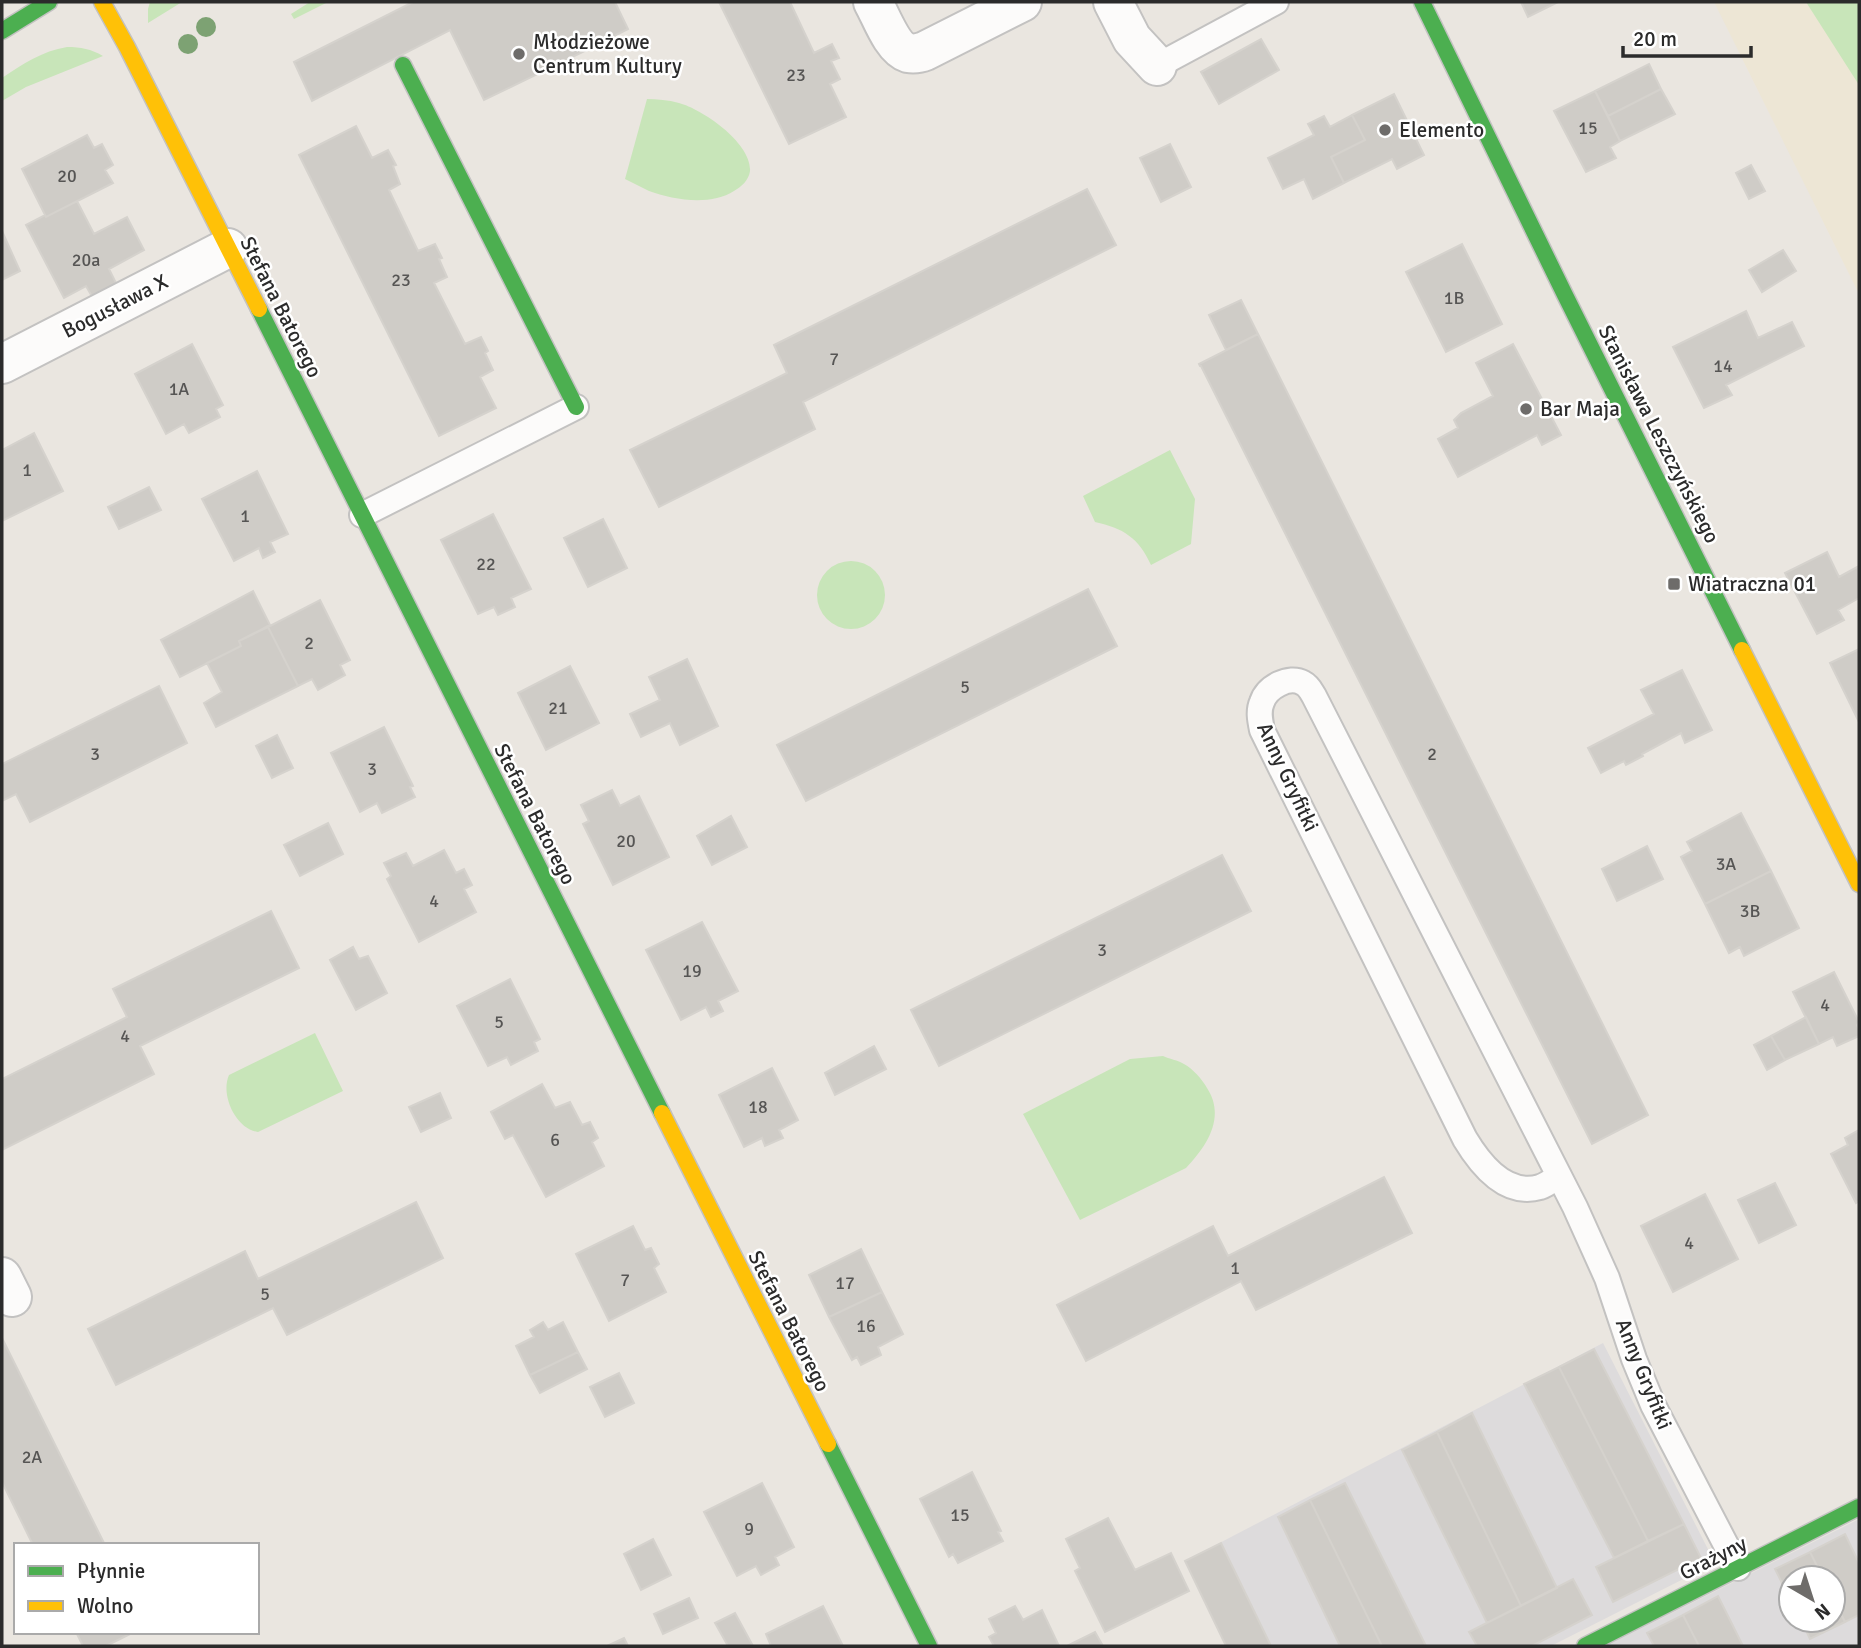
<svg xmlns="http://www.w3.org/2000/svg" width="1861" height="1648" font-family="Signika,sans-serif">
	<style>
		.industrial { fill: #dddbdc; fill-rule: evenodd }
		.education { fill: #ede6d5 }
		.green { fill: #c8e5b9 }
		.building { fill: #cfccc7; stroke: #d5d2cd; stroke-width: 2 }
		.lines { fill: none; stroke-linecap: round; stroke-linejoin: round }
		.lane-casing { stroke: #c3c2c1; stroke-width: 28 }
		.street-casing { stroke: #c3c2c1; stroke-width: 42 }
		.fast-casing { stroke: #c3c2c1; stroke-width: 19 }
		.slow-casing { stroke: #c3c2c1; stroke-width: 19 }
		.lane { stroke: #fcfbfa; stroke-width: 24 }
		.street { stroke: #fcfbfa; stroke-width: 38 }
		.fast { stroke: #4caf50; stroke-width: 16 }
		.slow { stroke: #ffc107; stroke-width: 16 }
		.tree { fill: #7da273 }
		.poi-dot { fill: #6e6c6a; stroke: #fff; stroke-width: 2.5 }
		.labels { text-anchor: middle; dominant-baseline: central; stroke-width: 5; stroke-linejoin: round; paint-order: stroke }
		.number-label { font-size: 18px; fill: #565554 }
		.poi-label { font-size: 21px; fill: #2b2b2b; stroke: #fff; text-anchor: start }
		.street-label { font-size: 21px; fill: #2b2b2b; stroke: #fff }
	</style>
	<rect width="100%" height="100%" fill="#eae6e0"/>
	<path class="industrial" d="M1603 1343 1715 1563 1551 1646H1226L1185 1561Z
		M1859 1519V1646H1606ZM1791 1578H1833V1620H1791Z"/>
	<path class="education" d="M1714 2H1859V294Z"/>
	<path class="green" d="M150 2H182L148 23V9Z
		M310 2H328L294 19 291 14Z
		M1806 2H1859V85Z
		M67 47C81 47 91 49 103 56L26 87 2 101V78C23 64 42 51 67 47Z
		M647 99C657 99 668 100 679 103 702 109 752 143 750 171 749 180 741 187 734 191 711 206 673 200 649 191 641 187 633 183 625 179Z
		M1170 450 1195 499 1191 544 1151 565C1139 538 1123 528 1095 522L1083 496Z
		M817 595a34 34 0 1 1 68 0a34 34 0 1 1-68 0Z
		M315 1033 343 1091 258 1132C236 1129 220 1095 229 1075Z
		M1163 1056C1169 1059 1178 1060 1184 1064 1193 1069 1202 1079 1207 1088 1226 1117 1207 1146 1186 1168L1080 1220 1023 1114 1130 1059Z"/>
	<path class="building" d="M413 2H615L628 29 616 35 619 41 610 46 607 40 484 100 450 30 312 101 294 62Z
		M719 2H790L814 53 832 44 839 58 831 61 840 79 830 84 846 117 789 144Z
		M1521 2H1558L1528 17Z
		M1261 39 1279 70 1219 104 1201 72Z
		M1649 64 1661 89 1608 116 1595 91Z
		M1661 89 1675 114 1620 141 1608 116Z
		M1595 91 1620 141 1610 147 1616 158 1586 172 1554 111Z
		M1394 94 1424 155 1397 169 1392 159 1344 183 1331 157 1365 140 1352 115Z
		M1352 115 1365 140 1331 157 1344 183 1313 199 1304 179 1283 189 1268 158 1314 135 1308 124 1324 116 1330 127Z
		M356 126 372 158 388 150 396 165 393 166 400 184 389 190 418 251 435 244 442 258 439 259 447 277 434 283 465 344 481 337 488 351 485 353 493 370 480 377 496 408 439 436 299 155Z
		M87 135 94 148 102 144 113 165 105 170 113 183 46 217 22 169Z
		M1170 144 1191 187 1161 202 1140 158Z
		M1751 165 1765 191 1749 199 1736 173Z
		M1087 189 1116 245 803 402 815 429 659 507 630 450 787 373 774 345Z
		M77 201 94 234 127 217 144 250 109 269 118 287 94 300 86 286 64 298 26 225 45 215 46 217Z
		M2 231 20 271 2 280Z
		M1462 244 1502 324 1446 352 1406 272Z
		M1783 250 1796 271 1762 292 1749 270Z
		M1241 300 1258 334 1226 350 1209 315Z
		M1746 311 1758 338 1792 322 1804 346 1726 385 1732 395 1704 408 1673 347Z
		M1258 334 1648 1115 1592 1144 1201 366H1200L1199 364Z
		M192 344 223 405 216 409 220 417 189 433 184 424 166 434 135 374Z
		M1513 344 1561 435 1542 445 1537 435 1458 477 1438 439 1458 428 1454 420 1461 413 1493 396 1476 363Z
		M34 433 63 491 2 521V450Z
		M257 471 288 534 270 542 275 552 263 558 259 548 234 561 202 499Z
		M149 487 161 510 119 529 108 507Z
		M493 514 531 589 511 598 515 607 498 615 494 607 478 614 441 540Z
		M603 519 627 568 588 587 564 538Z
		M1827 552 1839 577 1859 566V598L1838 610 1844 620 1817 634 1785 573Z
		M1088 589 1117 646 806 801 777 745Z
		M253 591 270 625 239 641 241 646 180 677 161 640Z
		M320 600 350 660 340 665 345 675 318 690 312 679 298 686 268 627Z
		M268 627 298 686 216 727 204 703 222 692 207 663 241 646 239 641Z
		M1859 649V722L1830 663Z
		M687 659 718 726 680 745 670 723 641 737 630 714 660 700 649 677Z
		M570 666 599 723 546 750 518 693Z
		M1682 670 1712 730 1685 743 1681 733 1642 754 1643 756 1626 765 1624 761 1601 773 1588 748 1654 714 1641 690Z
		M159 686 187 743 30 822 16 794 2 801V764Z
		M384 727 413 786 410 787 415 797 382 813 377 803 360 812 331 753Z
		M277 735 293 768 272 778 256 746Z
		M612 790 620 806 639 796 669 857 613 885 583 824 589 821 581 805Z
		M1741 813 1771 871 1705 904 1681 857 1692 851 1687 842Z
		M731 816 747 847 712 865 697 836Z
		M328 823 343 854 300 876 284 845Z
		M1647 846 1663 879 1617 901 1602 869Z
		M444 850 456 873 464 869 472 885 464 889 476 912 419 942 387 879 391 876 384 863 406 853 413 866Z
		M1222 855 1251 911 939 1066 911 1010Z
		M1771 871 1799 928 1744 956 1740 947 1729 953 1705 904Z
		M271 911 299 968 140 1046 154 1074 2 1150V1079L127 1017 113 989Z
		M702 922 738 991 718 1001 723 1011 711 1017 706 1007 681 1020 646 950Z
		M353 947 359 959 368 956 387 993 356 1010 330 960Z
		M1834 972 1859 1022 1857 1025 1859 1029V1036L1837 1046 1833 1037 1819 1044 1793 992Z
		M510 979 540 1039 534 1042 538 1051 511 1065 507 1057 488 1066 457 1006Z
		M1806 1017 1819 1044 1785 1060 1771 1036Z
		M1771 1036 1785 1060 1767 1070 1754 1045Z
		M874 1046 886 1069 835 1095 825 1073Z
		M772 1068 798 1120 779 1130 783 1138 765 1146 762 1138 744 1147 719 1095Z
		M542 1084 555 1108 570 1102 582 1125 590 1122 598 1138 592 1142 604 1166 546 1197 513 1135 505 1139 491 1112Z
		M440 1093 451 1118 421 1132 409 1107Z
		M1859 1130V1201L1856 1203 1831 1154 1848 1145 1845 1138Z
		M1384 1177 1412 1233 1256 1310 1241 1281 1086 1361 1057 1305 1213 1226 1228 1256Z
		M1775 1183 1796 1225 1759 1243 1738 1200Z
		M1705 1194 1738 1259 1673 1292 1641 1226Z
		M416 1202 443 1258 287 1335 273 1308 116 1385 88 1329 245 1251 258 1279Z
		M633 1226 645 1250 651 1248 659 1264 654 1268 666 1292 609 1321 576 1254Z
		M861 1249 882 1292 829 1317 809 1275Z
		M882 1292 903 1334 878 1347 881 1355 861 1365 857 1357 852 1360 829 1317Z
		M543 1322 548 1330 563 1322 578 1352 530 1375 516 1346 534 1337 530 1330Z
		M2 1338 87 1509 105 1545H33L2 1482Z
		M1594 1349 1684 1524 1648 1541 1559 1367Z
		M578 1352 587 1369 540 1393 530 1375Z
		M1559 1367 1648 1541 1614 1558 1524 1384Z
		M619 1373 634 1403 605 1417 590 1387Z
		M1472 1413 1557 1588 1521 1606 1437 1432Z
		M1437 1432 1521 1606 1487 1623 1402 1450Z
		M972 1472 1001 1531 998 1532 1003 1541 958 1563 953 1554 949 1557 920 1499Z
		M762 1483 794 1547 775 1557 779 1565 761 1575 756 1566 737 1576 704 1512Z
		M1345 1483 1426 1646H1382L1310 1500Z
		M1310 1500 1382 1646H1340L1278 1517Z
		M1108 1518 1135 1570 1171 1553 1189 1591 1105 1632 1075 1571 1080 1568 1066 1539Z
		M1684 1524 1701 1558 1613 1602 1596 1567Z
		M1845 1534 1859 1563V1615L1845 1622 1833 1598V1578H1823L1810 1552Z
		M653 1539 671 1575 641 1590 624 1554Z
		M1221 1543 1271 1646H1226L1185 1561Z
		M1810 1552 1823 1578H1791V1601L1775 1569Z
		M1573 1579 1592 1615 1532 1646H1477L1469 1632Z
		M1718 1596 1743 1646H1699L1683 1615Z
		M689 1598 698 1618 663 1634 654 1614Z
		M1833 1598 1845 1622 1810 1639 1801 1620H1833Z
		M823 1606 843 1646H771L766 1634Z
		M1015 1606 1023 1620 1042 1610 1059 1646H994L989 1637 996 1633 989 1619Z
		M735 1613 753 1646H728L715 1623Z
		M1683 1615 1699 1646H1654L1647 1633Z
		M76 1632H134L106 1646H83Z
		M1095 1632 1103 1646H1067Z
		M624 1638 628 1646H607Z"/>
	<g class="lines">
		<g class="lane-casing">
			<path id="lane" d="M1157 66 1276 2
				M362 515 576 407
				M1559 1176C1553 1180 1546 1185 1540 1187 1505 1197 1480 1164 1465 1139L1262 730C1260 720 1258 711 1262 702 1267 687 1289 675 1303 683 1309 686 1311 691 1314 696L1575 1207 1607 1278 1634 1359 1653 1405 1738 1568"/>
		</g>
		<g class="street-casing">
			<path id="street" d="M873 2C881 16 892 48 908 53 914 54 920 53 925 51L1022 2
				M1113 2 1132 39 1157 66
				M2 364 228 248
				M2 1277 12 1297"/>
		</g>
		<g class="fast-casing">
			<path id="fast" d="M1422 2 1565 295 1742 650
				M2 31 49 2
				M403 65 576 407
				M259 309 662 1113
				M828 1444 929 1646
				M1585 1646 1859 1507"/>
		</g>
		<g class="slow-casing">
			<path id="slow" d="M102 2 127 47 259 309
				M1742 650 1859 884
				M662 1113 828 1444"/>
		</g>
		<use href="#lane" class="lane"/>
		<use href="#street" class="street"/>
		<use href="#fast" class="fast"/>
		<use href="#slow" class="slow"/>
	</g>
	<g class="tree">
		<circle cx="206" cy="27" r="10"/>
		<circle cx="188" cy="44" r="10"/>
	</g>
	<g class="poi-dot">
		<circle cx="519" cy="54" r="7"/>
		<circle cx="1385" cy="130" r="7"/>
		<circle cx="1526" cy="409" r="7"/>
		<rect x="1667" y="577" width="14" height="14" rx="3.5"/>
	</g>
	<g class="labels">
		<g class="number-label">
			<text x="796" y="75">23</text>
			<text x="1588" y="128">15</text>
			<text x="67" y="176">20</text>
			<text x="86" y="260">20a</text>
			<text x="401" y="280">23</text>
			<text x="1454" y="298">1B</text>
			<text x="834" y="359">7</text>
			<text x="1723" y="366">14</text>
			<text x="179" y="389">1A</text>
			<text x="27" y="470">1</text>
			<text x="245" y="516">1</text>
			<text x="486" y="564">22</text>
			<text x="309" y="643">2</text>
			<text x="965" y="687">5</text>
			<text x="558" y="708">21</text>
			<text x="95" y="754">3</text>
			<text x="1432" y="754">2</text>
			<text x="372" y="769">3</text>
			<text x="626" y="841">20</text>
			<text x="1726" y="864">3A</text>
			<text x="434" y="901">4</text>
			<text x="1750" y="911">3B</text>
			<text x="1102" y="950">3</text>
			<text x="692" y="971">19</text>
			<text x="1825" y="1005">4</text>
			<text x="499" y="1022">5</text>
			<text x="125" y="1036">4</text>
			<text x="758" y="1107">18</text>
			<text x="555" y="1140">6</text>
			<text x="1689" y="1243">4</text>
			<text x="1235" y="1268">1</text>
			<text x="625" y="1280">7</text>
			<text x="845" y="1283">17</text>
			<text x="265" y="1294">5</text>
			<text x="866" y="1326">16</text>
			<text x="32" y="1457">2A</text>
			<text x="960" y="1515">15</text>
			<text x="749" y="1529">9</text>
		</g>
		<g class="poi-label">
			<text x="533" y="42">Młodzieżowe<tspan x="533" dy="24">Centrum Kultury</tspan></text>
			<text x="1399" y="130">Elemento</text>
			<text x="1540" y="409">Bar Maja</text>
			<text x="1688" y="584">Wiatraczna 01</text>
		</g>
		<g class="street-label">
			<text transform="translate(115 306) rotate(-27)">Bogusława X</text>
			<text transform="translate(281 307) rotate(63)">Stefana Batorego</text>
			<text transform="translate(1659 434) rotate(63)">Stanisława Leszczyńskiego</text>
			<text transform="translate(1288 777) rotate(65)">Anny Gryfitki</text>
			<text transform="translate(535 814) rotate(63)">Stefana Batorego</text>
			<text transform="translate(789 1321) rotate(63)">Stefana Batorego</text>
			<text transform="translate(1644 1374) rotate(68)">Anny Gryfitki</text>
			<text transform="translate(1713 1558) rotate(-27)">Grażyny</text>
		</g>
	</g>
	<rect width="1861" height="1648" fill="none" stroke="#2b2b2b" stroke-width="7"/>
	<rect x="14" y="1543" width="245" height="91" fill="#ffffff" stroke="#aaaaaa" stroke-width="2"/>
	<rect x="28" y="1566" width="35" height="10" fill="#4caf50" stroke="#aaaaaa" stroke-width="2"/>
	<text x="77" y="1578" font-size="21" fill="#2b2b2b">Płynnie</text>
	<rect x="28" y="1601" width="35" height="10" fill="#ffc107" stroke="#aaaaaa" stroke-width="2"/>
	<text x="77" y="1613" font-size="21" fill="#2b2b2b">Wolno</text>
	<g transform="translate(1812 1599) rotate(141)"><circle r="33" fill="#ffffff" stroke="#aaaaaa" stroke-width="2"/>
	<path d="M0-5L12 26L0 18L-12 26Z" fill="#6e6c6a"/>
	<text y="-10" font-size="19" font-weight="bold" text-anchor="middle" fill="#2b2b2b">N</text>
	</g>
	<path d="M1623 46v10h128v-10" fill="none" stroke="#2b2b2b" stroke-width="3.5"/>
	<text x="1633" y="46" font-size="21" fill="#2b2b2b" stroke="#ffffff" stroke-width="5" paint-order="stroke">20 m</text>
</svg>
